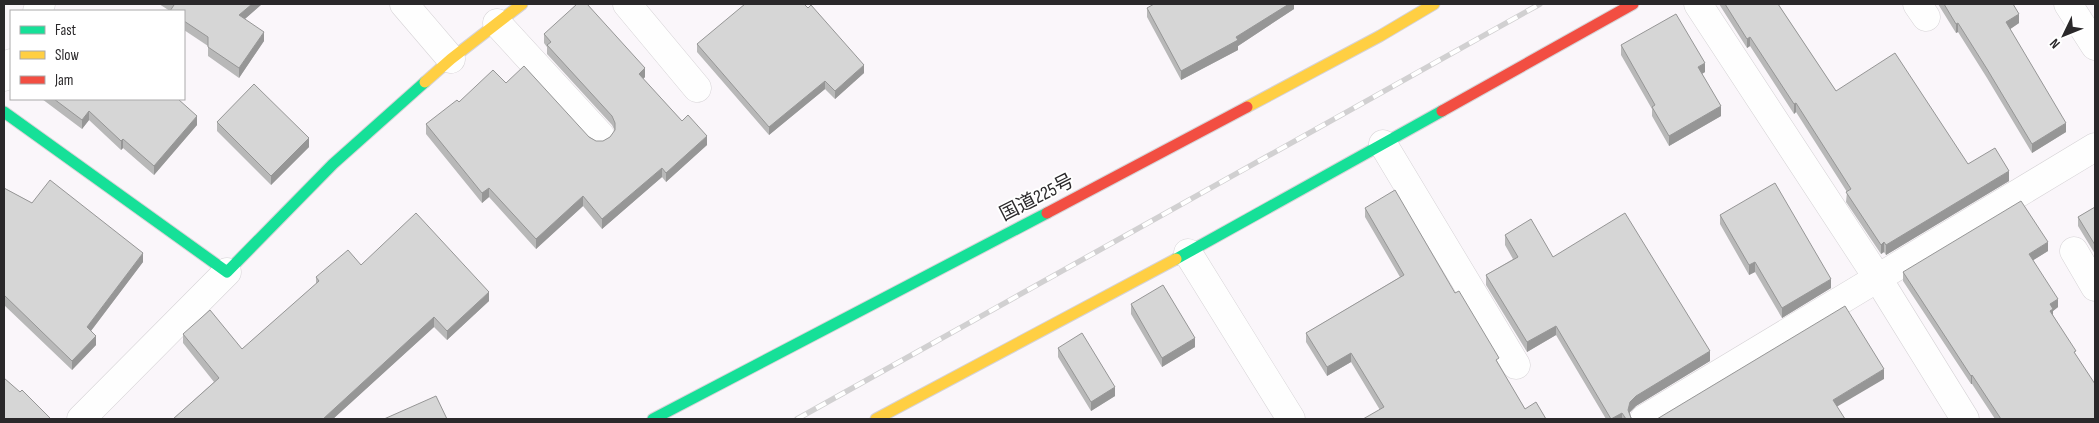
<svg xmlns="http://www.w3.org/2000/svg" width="2099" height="423" font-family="'Sofia Sans Condensed','Noto Sans JP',sans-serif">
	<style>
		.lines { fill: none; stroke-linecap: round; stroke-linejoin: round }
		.street-casing { stroke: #d6d3d6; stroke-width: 29 }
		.fast-casing { stroke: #d6d3d6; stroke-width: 13 }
		.slow-casing { stroke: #d6d3d6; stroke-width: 13 }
		.jam-casing { stroke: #d6d3d6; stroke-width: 13 }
		.street { stroke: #fefefe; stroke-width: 28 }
		.fast { stroke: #16e098; stroke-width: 11 }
		.slow { stroke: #ffcf43; stroke-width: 11 }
		.jam { stroke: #f24e42; stroke-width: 11 }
		.rail-casing { stroke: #d1d0d1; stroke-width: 5.5 }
		.rail { stroke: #fff; stroke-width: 4; stroke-dasharray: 11; stroke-linecap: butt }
		.wall { fill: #b8b8b8 }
		.shaded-wall { fill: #969696 }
		.building { fill: #d6d6d6; stroke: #969696 }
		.labels { text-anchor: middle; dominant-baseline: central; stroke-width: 4; stroke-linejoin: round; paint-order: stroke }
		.street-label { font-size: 19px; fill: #2a282a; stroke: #fff }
	</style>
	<rect width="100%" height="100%" fill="#faf6fa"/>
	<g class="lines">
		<g class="street-casing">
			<path id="street" d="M404 4 451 59
				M627 4 697 88
				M1698 4 1877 277 1965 419
				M1917 4 1926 17
				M2068 4 2095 46
				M37 11 41 4
				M497 23 600 135
				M4 77 11 63
				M1383 144 1516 365
				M2074 251 2095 287
				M1188 253 1291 419
				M81 419 227 272
				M1644 419 2095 147"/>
		</g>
		<g class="fast-casing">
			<path id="fast" d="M4 112 227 272 333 164 425 82
				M1176 259 1442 111
				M653 419 1047 213"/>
		</g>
		<g class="slow-casing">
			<path id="slow" d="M425 82 451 59 522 4
				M1247 107 1380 36 1434 4
				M876 419 1176 259"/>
		</g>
		<g class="jam-casing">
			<path id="jam" d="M1442 111 1633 4
				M1047 213 1247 107"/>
		</g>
		<use href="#street" class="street"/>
		<use href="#fast" class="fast"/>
		<use href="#slow" class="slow"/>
		<use href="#jam" class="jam"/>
		<g class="rail-casing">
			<path id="rail" d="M797 419 1540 4"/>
		</g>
		<use href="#rail" class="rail"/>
	</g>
	<path class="wall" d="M159 4H262L245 19 264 41 239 78 208 56V46L184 30V11H170Z
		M1294 4V9L1238 46V50L1181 80 1147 17V8Z
		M1719 4H1778L1836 91 1968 164 2009 181 1886 255 1884 252 1881 254 1846 202 1847 192 1796 112 1794 114 1750 46 1747 48Z
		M1938 4H2013L2019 23 2010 29 2066 132 2032 153 1987 78 1958 32 1956 33Z
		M544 34 645 77 643 79 682 121 707 145 666 182 662 177 602 229 583 206 536 249 489 197 482 203 426 134V124L459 102 506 83 596 141H603L610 137 615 131 612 125 547 54V47L544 43Z
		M697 44 864 73 835 99 825 89 769 135 697 52Z
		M1621 45 1705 72 1702 74 1721 116 1669 146 1652 116V109L1621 55Z
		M42 99H178L197 125 154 175 123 148 121 150 89 120 82 129Z
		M217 122 309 147 271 185 217 131Z
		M4 188 143 262 91 331 96 345 72 370 4 305Z
		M2095 207V254L2078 226V217Z
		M1365 208 1455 293 1525 409 1380 410 1351 362 1327 376 1306 342V333L1400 277 1365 217Z
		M1720 215 1831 288 1782 318 1755 272 1749 275 1720 224Z
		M1505 235 1553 257 1710 361 1636 406 1630 412V414L1631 418 1633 419H1606L1556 335 1527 352 1486 285V275L1513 259 1505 245Z
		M2048 251 2033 260 2058 307 2053 311V315L2076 356 2095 419H1995L1972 384H1971L1903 281V272Z
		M361 265 489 301 447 340 434 327 333 419H173L214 382 183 343V334L242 349 316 284V277Z
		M1131 304 1195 347 1162 367 1131 314Z
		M1058 348 1115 396 1091 411 1058 357Z"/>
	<path class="shaded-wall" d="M252 4H262L239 24V15Z
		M1289 4H1294V9L1238 46V50L1181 80V71L1236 37Z
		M2019 14V23L2006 32V22Z
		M1958 23V32L1956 33V24Z
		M264 32V41L239 78V68Z
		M1750 37V46L1747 48V39Z
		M1705 63V72L1698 76V67Z
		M864 65V73L835 99V91Z
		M645 68V77L639 83V74Z
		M825 81V89L769 135V127Z
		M1796 103V112L1794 114V104Z
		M1721 106V116L1669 146V136Z
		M89 111V120L82 129V120Z
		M197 116V125L154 175V166Z
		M2066 123V132L2032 153V144Z
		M707 136V145L666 182V173Z
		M309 138V147L271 185V176Z
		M123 139V148L121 150V141Z
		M662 168V177L602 229V219Z
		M2009 171V181L1886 255V245Z
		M489 188V197L482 203V193Z
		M583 196V206L536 249V239Z
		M1884 242V252L1881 254V245Z
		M2048 242V251L2029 263V254Z
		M143 253V262L87 336V327Z
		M1755 262V272L1749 275V265Z
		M1831 279V288L1782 318V308Z
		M489 292V301L447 340V331Z
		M2058 299V307L2053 311V317L2050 319V304Z
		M434 317V327L333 419H323Z
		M1556 326V335L1527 352V342Z
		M96 336V345L72 370V361Z
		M1195 338V347L1162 367V358Z
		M1710 351V361L1636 406 1630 412 1629 419 1628 410 1630 402 1636 396Z
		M1351 353V362L1327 376V367Z
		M1884 369V379L1833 409V400Z
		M1972 375V384H1971V376Z
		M1115 387V396L1091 411V402Z
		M1622 413V419H1611Z"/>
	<path class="building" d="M173 4H252L239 15 264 32 239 68 208 47V37L184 21V11H170L174 5Z
		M577 4H587L645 68 639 74 682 121 688 115 707 136 666 173 662 168 602 219 583 196 536 239 489 188 482 193 426 124 457 100 459 102 493 70 506 83 524 66 589 137 596 141H603L610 137 615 130V123L612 116 547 45 551 42 544 34Z
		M745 4H804L808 8 811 5 864 65 835 91 825 81 769 127 697 44Z
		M1154 4H1289L1236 37 1238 40 1181 71 1147 8Z
		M1725 4H1778L1836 91 1895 53 1968 164 1995 148 2009 171 1886 245 1884 242 1881 245 1846 192 1851 189 1796 103 1794 104 1750 37 1747 39Z
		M1944 4H2013L2019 14 2006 22 2066 123 2032 144 1987 69 1958 23 1956 24Z
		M1676 14 1705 63 1698 67 1721 106 1669 136 1652 107 1655 105 1621 45Z
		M254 84 309 138 271 176 217 122Z
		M54 99H178L197 116 154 166 123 139 121 141 89 111 82 120Z
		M50 180 143 253 87 327 96 336 72 361 4 295V188L32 203Z
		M1775 183 1831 279 1782 308 1755 262 1749 265 1720 215Z
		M1395 190 1455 293 1459 291 1499 358 1496 360 1525 409 1536 402 1546 419H1363L1384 407 1351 353 1327 367 1306 333 1404 275 1365 208Z
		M2021 201 2048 242 2029 254 2058 299 2050 304 2053 309 2050 311 2076 351 2074 352 2095 384V419H2001L1972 375 1971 376 1903 272Z
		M2095 207V245L2078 217Z
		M416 213 489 292 447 331 434 317 323 419H173L219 378 183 334 210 310 242 349 319 281 316 277 348 250 361 265Z
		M1625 213 1710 351 1636 396 1630 402 1628 410 1631 418 1633 419H1626L1622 413 1611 419 1556 326 1527 342 1486 275 1518 257 1505 235 1531 219 1553 257Z
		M1163 285 1195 338 1162 358 1131 304Z
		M1845 306 1884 369 1833 400 1845 419H1657Z
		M1082 333 1115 387 1091 402 1058 348Z
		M4 378 20 392 22 390 51 419H6L4 417Z
		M436 396 447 419H384Z"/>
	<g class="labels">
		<g class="street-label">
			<text transform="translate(1037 198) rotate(-27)">国道225号</text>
		</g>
	</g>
	<rect width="2099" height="423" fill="none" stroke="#2a282a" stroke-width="10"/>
	<rect x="10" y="10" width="175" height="90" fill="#ffffff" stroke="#aaa9aa"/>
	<rect x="20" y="26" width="25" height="8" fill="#16e098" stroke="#aaa9aa"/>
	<text x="55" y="35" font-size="15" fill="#2a282a">Fast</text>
	<rect x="20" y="51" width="25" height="8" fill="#ffcf43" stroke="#aaa9aa"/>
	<text x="55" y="60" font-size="15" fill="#2a282a">Slow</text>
	<rect x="20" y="76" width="25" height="8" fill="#f24e42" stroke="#aaa9aa"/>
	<text x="55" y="85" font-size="15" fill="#2a282a">Jam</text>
	<g transform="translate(2064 35) rotate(227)" stroke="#ffffff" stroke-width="4" paint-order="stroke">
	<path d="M0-4L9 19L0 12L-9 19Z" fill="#2a282a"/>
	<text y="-8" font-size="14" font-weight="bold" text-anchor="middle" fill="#2a282a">N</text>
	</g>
</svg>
